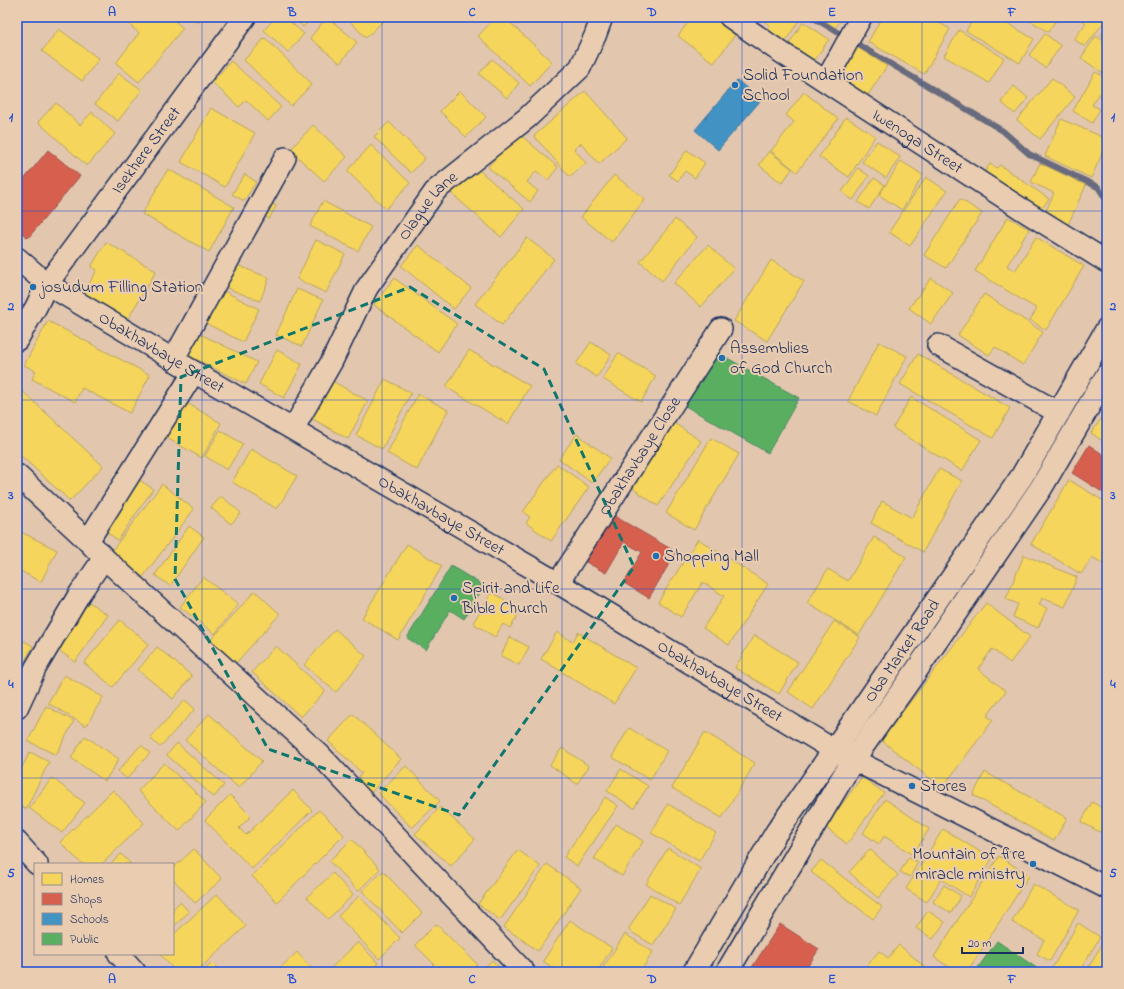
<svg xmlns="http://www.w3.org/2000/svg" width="1124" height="989" font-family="'Indie Flower',sans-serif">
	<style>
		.homes { fill: #f6d55c; stroke: #b4a35d }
		.shops { fill: #d6604d; stroke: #9e5152 }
		.schools { fill: #4393c3; stroke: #3775a5 }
		.public { fill: #5aae61; stroke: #478860 }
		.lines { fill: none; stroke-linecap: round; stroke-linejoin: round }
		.stream { stroke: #686a7d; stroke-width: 6 }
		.minor-casing { stroke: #1b2f5e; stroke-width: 24 }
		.major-casing { stroke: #1b2f5e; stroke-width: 25 }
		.minor { stroke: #eacdb1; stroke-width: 21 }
		.major { stroke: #eacdb1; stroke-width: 22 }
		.marked { fill: none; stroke: #0f766e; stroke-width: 3; stroke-dasharray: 8 5; stroke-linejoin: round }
		.grid { fill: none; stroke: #1d4ed8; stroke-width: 1; stroke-opacity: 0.55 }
		.poi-dot { fill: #1f6fb2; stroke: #eacdb1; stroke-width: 1.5 }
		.labels { text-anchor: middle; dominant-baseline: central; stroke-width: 4; stroke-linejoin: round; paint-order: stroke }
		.poi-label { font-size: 17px; fill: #1b2f5e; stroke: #eacdb1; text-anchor: start }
		.street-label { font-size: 17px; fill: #1b2f5e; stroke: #eacdb1 }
		.neatline { fill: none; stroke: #1d4ed8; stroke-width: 1.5 }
		.grid-label { font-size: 13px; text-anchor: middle; font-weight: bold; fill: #1d4ed8 }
	</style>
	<rect width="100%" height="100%" fill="#e2c7ae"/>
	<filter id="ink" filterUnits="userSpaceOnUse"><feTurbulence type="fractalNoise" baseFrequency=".025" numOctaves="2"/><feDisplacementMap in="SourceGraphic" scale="8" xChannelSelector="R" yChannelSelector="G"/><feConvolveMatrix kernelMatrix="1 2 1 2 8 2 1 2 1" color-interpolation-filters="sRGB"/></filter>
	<g filter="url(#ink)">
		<path class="homes" d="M120 17H170L183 28 139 82 116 63 139 33Z
			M190 17H203L198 23Z
			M276 17H285L304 34 288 52 264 30Z
			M294 17H313L303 27Z
			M327 17 357 42 340 63 310 38Z
			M346 17H387L366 38Z
			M496 17H504L552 62 530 86 478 36Z
			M570 17H580L576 22Z
			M692 17H712L735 35 714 63 678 36Z
			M735 17H757L750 27Z
			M758 17H801L782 47 763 36 770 25Z
			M820 17H843L835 28Z
			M882 17H929L950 29 924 74 868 42Z
			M974 17H996L1034 39 1020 63 966 31Z
			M1006 17H1016L1013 21Z
			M1025 17H1058L1048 32Z
			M1078 17H1107V18L1085 47 1074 39 1086 23Z
			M803 22 829 39 810 67 785 50Z
			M1107 26V39L1101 35Z
			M59 29 99 59 82 81 42 51Z
			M959 30 1004 58 989 83 944 56Z
			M1045 34 1061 46 1045 68 1029 55Z
			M1096 36 1107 43V76L1081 58Z
			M265 38 312 84 291 106 244 60Z
			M854 45 887 66 866 98 834 77Z
			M492 59 519 83 507 98 479 74Z
			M231 61 281 107 268 121 246 100 239 107 212 82Z
			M1095 72 1107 78V99L1098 94 1092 105 1100 109 1092 123 1073 111Z
			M119 73 142 90 118 121 95 104Z
			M1052 78 1075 97 1040 139 1017 120Z
			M17 84 22 88 17 93Z
			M1014 86 1028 98 1015 114 1001 102Z
			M460 91 486 117 466 137 440 111Z
			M585 91 627 138 599 164 581 143 574 149 586 163 570 177 534 136Z
			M804 92 838 119 797 172 771 151 794 122 786 115Z
			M56 103 80 125 92 112 115 134 87 166 38 122Z
			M211 108 255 133 225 187 181 162Z
			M846 117 875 136 849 177 819 157Z
			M1061 119 1107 139V143L1091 178 1045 156Z
			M389 122 425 158 411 173 374 137Z
			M313 125 347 157 324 181 290 150Z
			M517 132 558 167 548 180 536 171 527 182 538 191 530 202 488 167Z
			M877 141 900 157 886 178 862 162Z
			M371 145 410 183 386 209 347 171Z
			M687 150 705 163 695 178 685 171 678 181 669 175Z
			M769 151 792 169 782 183 759 165Z
			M901 161 923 175 902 210 879 195Z
			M1040 163 1086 185 1066 229 1043 218 1054 193 1031 182Z
			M990 164 997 168 1000 165 1049 199 1037 215 982 176Z
			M473 165 524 209 501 237 450 192Z
			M858 168 869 176 853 200 842 192Z
			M168 169 234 207 209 252 142 214Z
			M245 174 256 182 244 201 232 194Z
			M614 175 645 199 612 242 581 217Z
			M926 177 947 191 910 246 889 232Z
			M874 178 885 185 869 209 858 202Z
			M960 199 982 213 946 268 924 255Z
			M266 200 276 206 269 219 259 213Z
			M323 201 371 227 358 251 310 226Z
			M1008 217 1029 229 1007 266 1015 271 1036 237 1084 266 1046 330 1030 320 1037 309 975 271Z
			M675 219 697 237 662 281 640 262Z
			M527 238 554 259 502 325 475 304Z
			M316 240 345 254 326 293 297 279Z
			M106 242 156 271 126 322 82 296 97 270 91 267Z
			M418 245 471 288 454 309 401 266Z
			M708 245 734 269 701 307 674 283Z
			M771 260 804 281 767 341 734 321Z
			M232 263 269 278 260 301 222 286Z
			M394 278 457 324 438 352 374 305Z
			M931 278 953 293 931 324 909 308Z
			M218 288 259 309 243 342 201 321Z
			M297 289 323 300 302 346 276 335Z
			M984 294 1043 332 1023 365 995 347 989 355 958 335Z
			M48 321 150 375 130 413 82 388 75 402 32 379 36 371 24 365Z
			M194 331 257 362 246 384 183 353Z
			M591 342 611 355 597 377 576 364Z
			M879 342 907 356 876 416 848 401Z
			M277 350 302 364 284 398 259 384Z
			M469 350 530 386 508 424 446 387Z
			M618 353 656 376 641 402 603 379Z
			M918 354 1010 408 993 438 900 384Z
			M325 377 368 401 348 439 304 414Z
			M385 379 411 393 382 449 356 435Z
			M17 386 103 466 70 501 17 452Z
			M418 394 448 410 417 470 387 453Z
			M911 397 981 440 962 471 893 428Z
			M180 399 221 423 202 458 160 434Z
			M668 419 701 441 658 506 625 483Z
			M1101 419 1107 423V444L1091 433Z
			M220 430 243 444 227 470 205 456Z
			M577 434 610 458 592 483 559 459Z
			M711 438 739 454 694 530 666 513Z
			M251 449 297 476 277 509 232 482Z
			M557 464 589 487 551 541 526 523 530 517 523 512Z
			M939 469 962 481 923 552 871 523 882 501 912 518Z
			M138 479 153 489 118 540 103 530Z
			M1069 480 1107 503V566L1092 557 1081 574 1031 544Z
			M162 484 194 509 143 577 111 552Z
			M221 496 241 513 231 524 211 508Z
			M189 526 204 537 170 586 155 575Z
			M17 530 57 550 41 582 17 569Z
			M874 537 906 557 859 635 807 603 828 569 848 581Z
			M698 539 768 584 729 645 703 628 724 596 703 582 681 617 658 602Z
			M407 544 442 566 398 640 362 618Z
			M1024 555 1077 577 1065 607 1042 598 1039 605 1047 608 1038 628 1013 617 1018 604 1006 599Z
			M203 577 238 604 215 634 180 607Z
			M255 591 280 614 234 665 209 642Z
			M492 592 521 610 510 628 503 624 495 637 473 623Z
			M89 602 108 615 75 662 56 648Z
			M986 603 1030 637 1010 663 992 649 978 669 1006 691 987 716 993 720 942 788 881 740Z
			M120 620 149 644 113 687 84 663Z
			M834 621 860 637 813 709 788 692Z
			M335 629 366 656 336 692 304 665Z
			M557 632 573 642 578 632 636 668 614 704 541 659Z
			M754 635 798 662 779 694 735 668Z
			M17 637 33 646 18 673 17 672Z
			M510 637 529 647 519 665 501 656Z
			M276 646 325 691 301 717 252 672Z
			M157 647 192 676 173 699 138 670Z
			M64 675 103 697 86 726 48 703Z
			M185 700 195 709 160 747 150 738Z
			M46 706 74 721 56 755 28 741Z
			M209 714 262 761 239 788 185 740Z
			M353 714 401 759 367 797 353 784 362 773 328 741Z
			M629 728 667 751 650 780 612 757Z
			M705 732 755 763 722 818 672 788Z
			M85 736 119 759 105 781 71 758Z
			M177 743 224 785 214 797 167 755Z
			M141 745 150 753 127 779 118 771Z
			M562 748 589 766 577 784 550 765Z
			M30 752 49 762 26 809 17 804V777Z
			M164 763 206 802 179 831 138 791Z
			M406 766 440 801 412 828 378 793Z
			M621 769 648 786 634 808 607 791Z
			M985 772 1067 818 1054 841 973 795Z
			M862 777 884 793 847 844 825 827Z
			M52 778 85 803 62 833 29 808Z
			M113 790 144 823 102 864H82L60 842Z
			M293 790 312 810 252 869 205 820 230 795 251 816 239 828 246 835Z
			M605 797 618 806 577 866 564 857Z
			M885 799 929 829 913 855 884 836 879 844 863 833Z
			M1092 802 1107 811V836L1081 822Z
			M668 804 716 833 699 861 651 833Z
			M440 807 475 839 451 866 415 834Z
			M319 810 344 835 277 902 252 876Z
			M616 824 643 841 622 876 594 859Z
			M943 829 992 859 969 897 941 879 927 902 906 889Z
			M352 839 380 869 358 891 329 861Z
			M668 848 701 869 679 905 646 884Z
			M194 849 222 879 195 903 173 879V868Z
			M870 849 898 875 878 898 849 872Z
			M518 850 540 866 500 920 478 904Z
			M121 854 131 864H111Z
			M999 856 1029 876 967 972H957L934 957Z
			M908 858 918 862 910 877 900 872Z
			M821 860 882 907 873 919 811 872Z
			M547 864 581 888 538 951 504 927Z
			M383 871 422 913 402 933 362 891Z
			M333 873 353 895 328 919 307 897Z
			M1033 884 1079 910 1050 961 1037 954 1044 940 1012 922Z
			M944 885 961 896 951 913 933 902Z
			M217 894 246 926 196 972H176L160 954H173V935Z
			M650 894 676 909 653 945 628 930Z
			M359 896 400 938 379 959 338 916Z
			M180 902 189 912 173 927V909Z
			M928 911 945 922 933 939 916 928Z
			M570 920 612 948 597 972H559L543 961Z
			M1078 923 1100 937 1079 972H1050Z
			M436 924 477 964 469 972H427L434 964 415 945Z
			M625 934 653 952 640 972H600Z
			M1105 939 1107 941V972H1086Z
			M358 942 378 963 369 972H327Z
			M899 945 931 972H862L879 951 888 958Z
			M297 952 315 972H276Z
			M492 960 503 972H480Z
			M212 963 221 972H202Z"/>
		<path class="shops" d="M48 150 80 176 28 238 17 229V188Z
			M1089 445 1107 457V495L1072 473Z
			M611 514 676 552 649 598 624 583 642 552 624 542 606 573 584 561Z
			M780 924 819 949 804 972H749Z"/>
		<path class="schools" d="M737 80 761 100 718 150 695 130Z"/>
		<path class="public" d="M711 349 799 398 768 453 680 403Z
			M451 566 484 586 464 619 450 610 426 650 407 638Z
			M997 941 1038 969 1036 972H975Z"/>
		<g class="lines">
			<path class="stream" d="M812 17 1003 131 1029 154 1098 187 1107 201"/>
			<g class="minor-casing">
				<g id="minor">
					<path id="s1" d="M730 17 773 47 1020 208 1107 262"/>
					<path d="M826 81 861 17"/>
					<path id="s2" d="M17 258 47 284 194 372 558 583 834 750 1107 888"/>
					<path id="s3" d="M17 340 36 307 47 284 245 17"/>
					<path d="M938 345 1059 413"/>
					<path d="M173 360 285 158"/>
					<path id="s4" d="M293 429 332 361 367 288 436 190 527 118 580 68 595 36 602 17"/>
					<path d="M17 475 88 541 104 558 319 754 524 972"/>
					<path d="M88 541 194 372"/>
					<path id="s5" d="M558 583 721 329"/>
					<path d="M17 708 36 667 80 593 104 558"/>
					<path d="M17 842 37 864"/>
					<path d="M119 954 135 972"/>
				</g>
			</g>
			<g class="major-casing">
				<g id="major">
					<path id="s6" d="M694 972 776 833 834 750 1022 476 1107 329"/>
					<path d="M727 972 853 760 916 671 1041 488 1107 375"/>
				</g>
			</g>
			<use href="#minor" class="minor"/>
			<use href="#major" class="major"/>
		</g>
	</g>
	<path class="marked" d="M410 287 544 369 634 567 459 815 268 749 175 579 181 377Z"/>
	<path class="grid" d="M202 17V972M382 17V972M562 17V972M742 17V972M922 17V972M17 211H1107M17 400H1107M17 589H1107M17 778H1107"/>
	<g class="poi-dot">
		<circle cx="735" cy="85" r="4"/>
		<circle cx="33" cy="287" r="4"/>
		<circle cx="722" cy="358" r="4"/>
		<circle cx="656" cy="556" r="4"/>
		<circle cx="454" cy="598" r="4"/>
		<circle cx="912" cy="786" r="4"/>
		<circle cx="1033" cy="864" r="4"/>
	</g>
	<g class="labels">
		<g class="poi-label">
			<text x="743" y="75">Solid Foundation<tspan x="743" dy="20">School</tspan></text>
			<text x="41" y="287">josudum Filling Station</text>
			<text x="730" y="348">Assemblies<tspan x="730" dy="20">of God Church</tspan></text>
			<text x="664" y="556">Shopping Mall</text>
			<text x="462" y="588">Spirit and Life<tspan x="462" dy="20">Bible Church</tspan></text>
			<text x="920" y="786">Stores</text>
			<text x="1025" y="854" text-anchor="end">Mountain of fire<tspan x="1025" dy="20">miracle ministry</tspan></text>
		</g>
		<g class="street-label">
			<text stroke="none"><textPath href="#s1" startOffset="225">Iwenoga Street</textPath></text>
			<text stroke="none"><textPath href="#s3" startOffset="230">Isekhere Street</textPath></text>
			<text stroke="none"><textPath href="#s4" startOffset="262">Olague Lane</textPath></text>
			<text stroke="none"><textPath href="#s2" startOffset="173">Obakhavbaye Street</textPath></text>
			<text stroke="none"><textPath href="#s5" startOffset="151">Obakhavbaye Close</textPath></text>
			<text stroke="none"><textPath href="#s2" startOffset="497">Obakhavbaye Street</textPath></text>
			<text stroke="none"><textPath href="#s6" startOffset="383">Oba Market Road</textPath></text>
			<text stroke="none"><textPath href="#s2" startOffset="821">Obakhavbaye Street</textPath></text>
		</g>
	</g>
	<rect width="1124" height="989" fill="none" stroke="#eacdb1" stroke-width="44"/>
	<rect x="34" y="863" width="140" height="92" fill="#eacdb1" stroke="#978e90"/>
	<rect x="42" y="873" width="20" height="12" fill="#f6d55c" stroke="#978e90"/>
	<text x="70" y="883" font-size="12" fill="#1b2f5e">Homes</text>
	<rect x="42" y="893" width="20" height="12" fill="#d6604d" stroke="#978e90"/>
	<text x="70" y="903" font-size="12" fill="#1b2f5e">Shops</text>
	<rect x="42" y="913" width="20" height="12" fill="#4393c3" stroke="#978e90"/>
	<text x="70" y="923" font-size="12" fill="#1b2f5e">Schools</text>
	<rect x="42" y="933" width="20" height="12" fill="#5aae61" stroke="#978e90"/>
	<text x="70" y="943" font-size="12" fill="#1b2f5e">Public</text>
	<path d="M962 947v6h61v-6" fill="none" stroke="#1b2f5e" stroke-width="2"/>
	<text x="968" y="947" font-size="12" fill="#1b2f5e" stroke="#eacdb1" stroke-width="3" paint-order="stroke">20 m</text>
	<rect x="22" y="22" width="1080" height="945" class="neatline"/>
	<g class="grid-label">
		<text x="112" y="16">A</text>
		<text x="292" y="16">B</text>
		<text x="472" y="16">C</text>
		<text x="652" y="16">D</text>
		<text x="832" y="16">E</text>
		<text x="1012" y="16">F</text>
		<text x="11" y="121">1</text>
		<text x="1113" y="121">1</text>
		<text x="11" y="310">2</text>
		<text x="1113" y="310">2</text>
		<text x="11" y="499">3</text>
		<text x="1113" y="499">3</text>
		<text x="11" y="688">4</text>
		<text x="1113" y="688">4</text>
		<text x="11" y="877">5</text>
		<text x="1113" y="877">5</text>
		<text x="112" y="983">A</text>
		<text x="292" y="983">B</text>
		<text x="472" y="983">C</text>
		<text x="652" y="983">D</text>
		<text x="832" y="983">E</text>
		<text x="1012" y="983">F</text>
	</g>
</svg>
